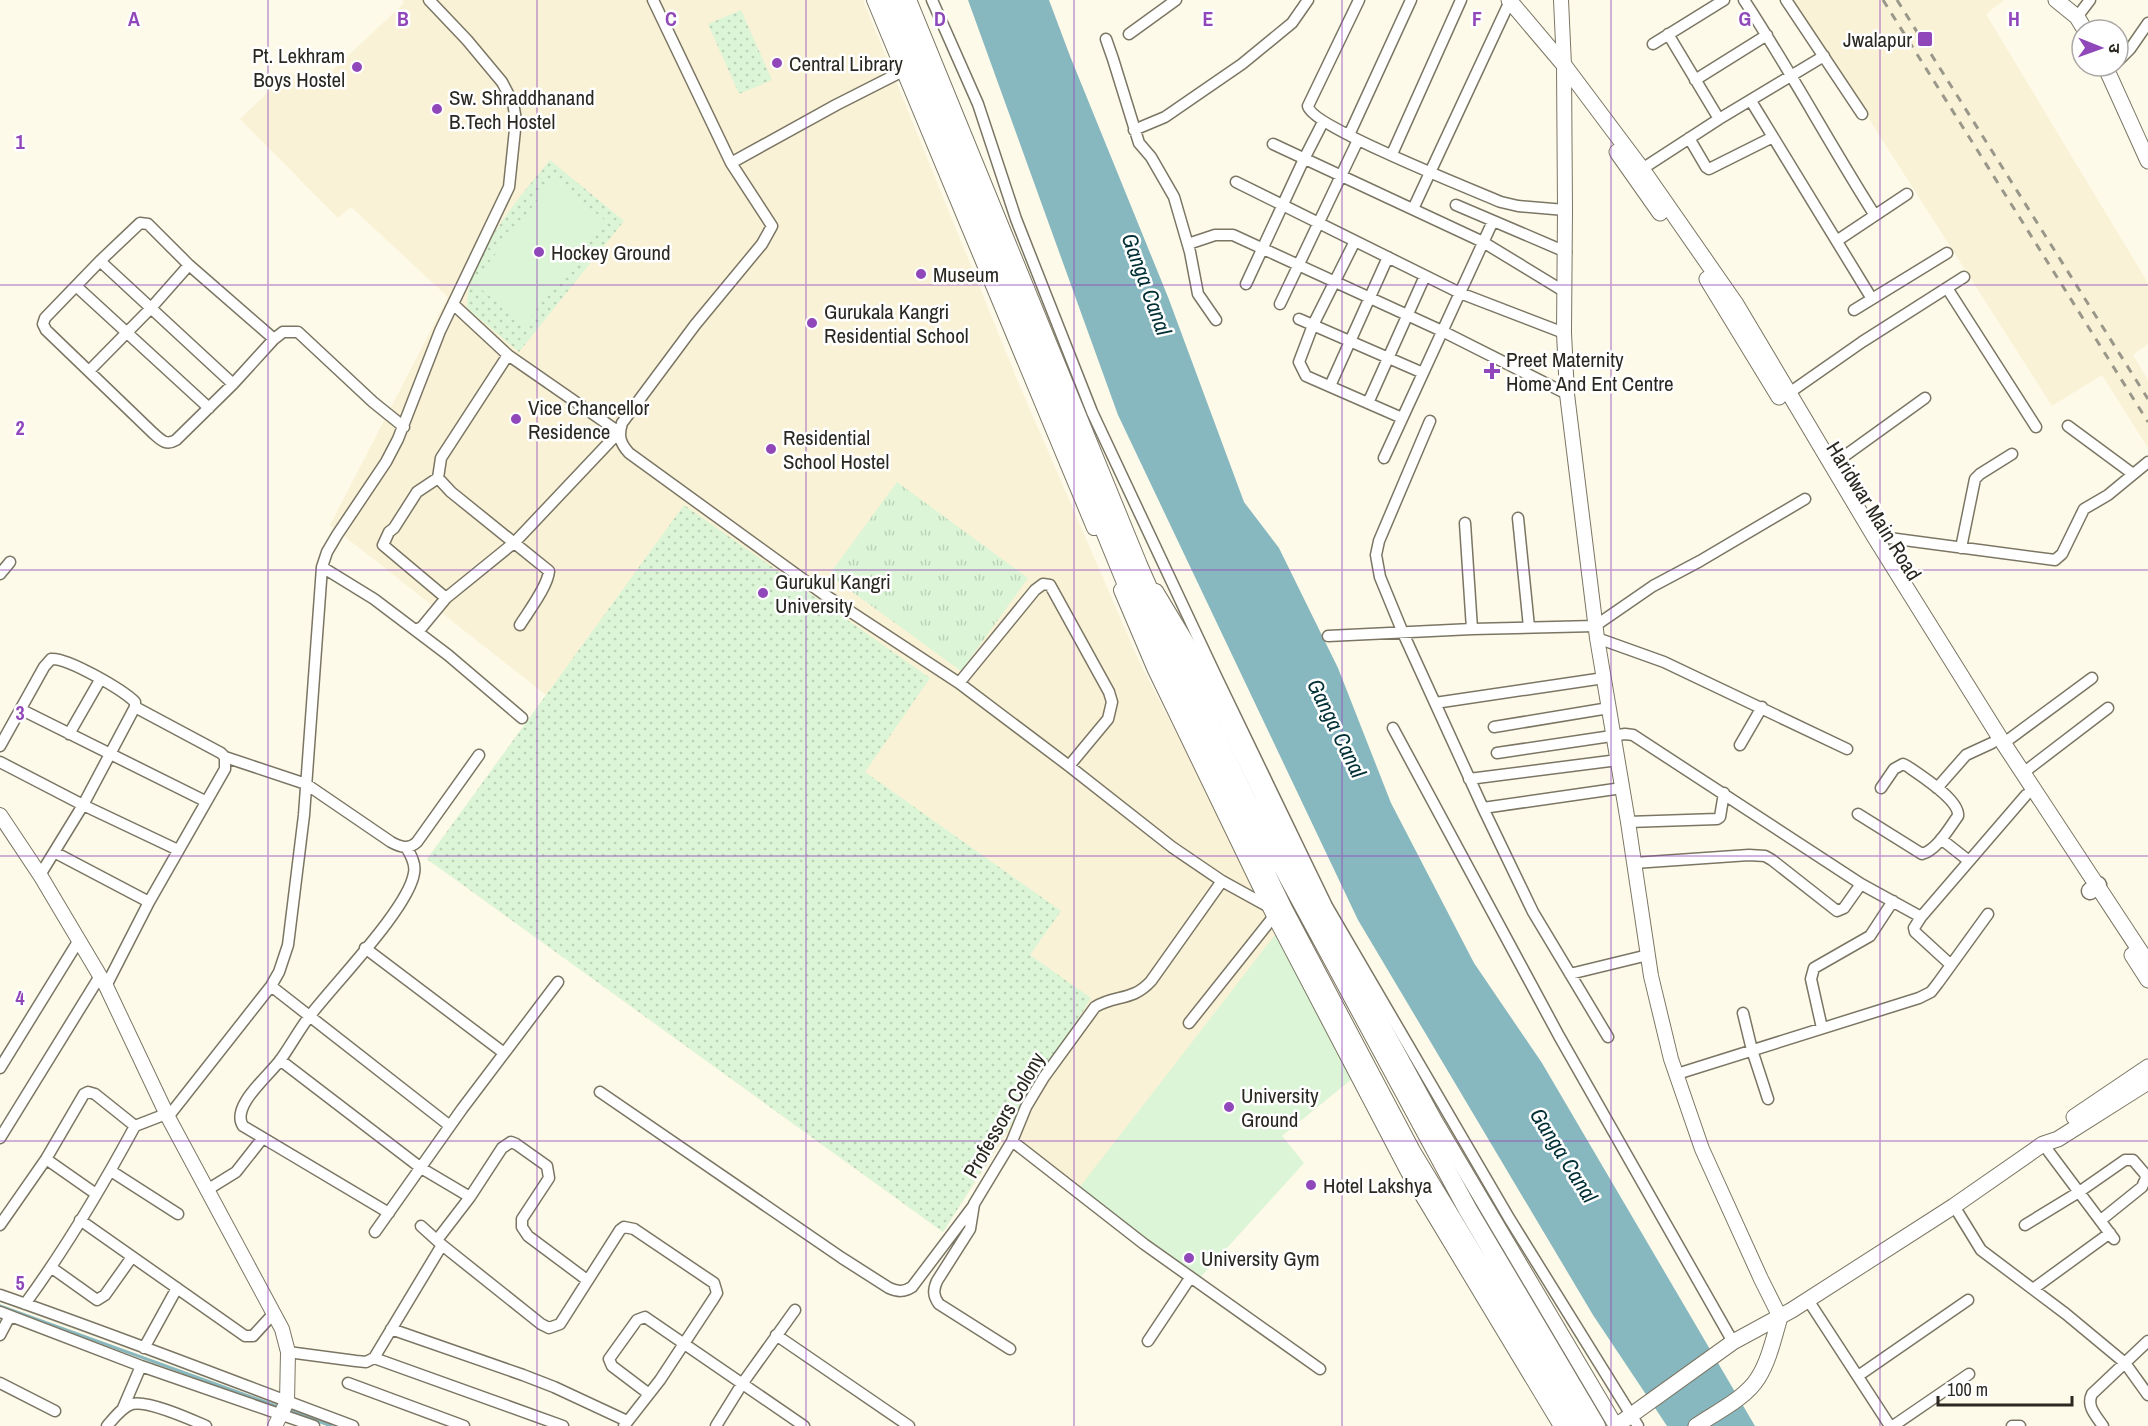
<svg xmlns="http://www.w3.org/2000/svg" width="2148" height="1426" font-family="'Archivo Narrow','Noto Sans Devanagari',sans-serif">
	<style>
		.built { fill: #faf2d6 }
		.grass { fill: url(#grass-dots) }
		.park { fill: url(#park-tufts) }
		.pitch { fill: #dbf5d6 }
		.water { fill: #88b8bf }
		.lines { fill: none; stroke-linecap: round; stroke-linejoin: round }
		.stream { stroke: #88b8bf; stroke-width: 3 }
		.minor-casing { stroke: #7b7664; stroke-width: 13 }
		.tertiary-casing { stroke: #7b7664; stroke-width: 16 }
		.secondary-casing { stroke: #7b7664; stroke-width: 17 }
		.primary-casing { stroke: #7b7664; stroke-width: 19 }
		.trunk-casing { stroke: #7b7664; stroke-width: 20 }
		.minor { stroke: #fff; stroke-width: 10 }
		.tertiary { stroke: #fff; stroke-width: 14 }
		.secondary { stroke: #fff; stroke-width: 15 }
		.primary { stroke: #fff; stroke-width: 16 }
		.trunk { stroke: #fff; stroke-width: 18 }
		.rail { stroke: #99968a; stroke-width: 3; stroke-dasharray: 8 8; stroke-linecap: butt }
		.grid { fill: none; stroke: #8f47ba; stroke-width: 1.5; stroke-opacity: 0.55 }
		.poi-dot { fill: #8f47ba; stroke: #fff; stroke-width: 2 }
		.labels { text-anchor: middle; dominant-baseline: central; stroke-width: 5; stroke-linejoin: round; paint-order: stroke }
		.poi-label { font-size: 21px; fill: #2a2821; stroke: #fff; text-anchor: start }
		.street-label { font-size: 21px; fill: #2a2821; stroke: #fff }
		.water-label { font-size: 22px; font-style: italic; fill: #003036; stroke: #fff }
		.grid-label { font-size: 20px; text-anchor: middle; font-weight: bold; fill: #8f47ba; stroke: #fff; stroke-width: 5; stroke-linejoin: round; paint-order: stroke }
	</style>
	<defs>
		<pattern id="grass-dots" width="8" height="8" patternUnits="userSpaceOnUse" patternTransform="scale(1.5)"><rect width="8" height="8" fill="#dbf5d6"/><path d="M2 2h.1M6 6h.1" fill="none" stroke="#bcd2b7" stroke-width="1.8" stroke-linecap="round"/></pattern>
		<pattern id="park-tufts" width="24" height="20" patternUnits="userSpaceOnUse" patternTransform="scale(1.5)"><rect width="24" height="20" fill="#dbf5d6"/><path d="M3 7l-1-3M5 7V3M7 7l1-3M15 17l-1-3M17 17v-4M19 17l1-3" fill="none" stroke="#bcd2b7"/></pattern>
	</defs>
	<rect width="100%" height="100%" fill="#fefae9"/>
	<path class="built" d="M402 0H863L1019 384 1139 661 1353 1078 1282 1136 1304 1163 1079 1188 1008 1133 943 1232 427 859 546 695 330 525 448 297 351 207 338 218 240 119 289 72 315 87 404 3Z
		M1793 0H2004L1986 14 2148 283V344L2133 355 2148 380V448L2102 375 2052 406Z"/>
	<path class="grass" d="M741 10 772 80 739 94 708 24Z
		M550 160 624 221 519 352 467 308C465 258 520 197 550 160Z
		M684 505 930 678 865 772 1061 911 1030 955 1091 998 943 1232 427 859Z"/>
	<path class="park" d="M897 482 1028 578 961 671 829 575Z"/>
	<path class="pitch" d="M553 180 606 221 525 324 473 283Z
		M1278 931 1353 1078 1282 1136 1304 1163 1197 1281 1079 1188Z"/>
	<path class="water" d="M968 0H1049L1070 56 1168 297 1244 502 1279 548 1338 668 1391 803 1474 963 1542 1063 1755 1426H1667L1593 1315 1358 920 1118 415Z"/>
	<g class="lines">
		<path class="stream" d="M0 1306 279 1407
			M288 1410 331 1426"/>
		<g class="minor-casing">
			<path id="minor" d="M653 0 731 163 772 226 762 244 695 325 622 423C618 436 620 443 629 453L822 593 959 683 1069 766 1172 847 1222 881 1271 908
				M932 0 978 104 1016 219 1092 412 1216 676 1327 906 1509 1218 1638 1426
				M1359 0 1308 106C1311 126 1475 191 1501 202L1518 206 1565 210
				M1744 0C1790 70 1829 143 1874 214
				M1786 0 1862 114
				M2077 17 2090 0
				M1129 34 1176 0
				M1668 34 1719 119
				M1106 39 1113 59 1139 143 1151 157 1174 197 1190 252 1198 294 1216 320
				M1653 44 1724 0
				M2118 61 2130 49 2148 23
				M1695 80 1767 35
				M1751 101 1872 299
				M1134 130 1165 117 1242 64 1292 23 1308 0
				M1349 135 1411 0
				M1689 138 1706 167 1709 169 1773 137
				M1273 144 1483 242 1565 292
				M1392 154 1461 0
				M731 163 836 105 903 71
				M1642 169 1719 119 1824 56
				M1236 182 1460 293 1564 333
				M1456 205 1566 252
				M1413 209 1510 1
				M1838 240 1907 194
				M1355 241 1313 325 1299 362 1306 376 1402 418
				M1188 244 1215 235H1233L1442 331 1567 394
				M100 261 233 384
				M189 265 148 224 140 223 100 261 45 318 43 324 46 330 153 433C161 440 166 446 176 440L233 384 274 339 283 332H298L373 402 404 427
				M1246 284 1304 159 1323 122
				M76 286 209 408
				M1947 288 2036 427
				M1280 304 1358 140
				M1854 310 1947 253
				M1299 319 1423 373
				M89 371 151 308 189 265 274 339
				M1330 386 1388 257
				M1789 393 1862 342 1964 277
				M1368 403 1425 276
				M1430 421 1379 541 1376 555 1380 577 1403 633 1483 808 1533 912 1608 1037
				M2068 426 2133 474
				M1384 458 1493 221
				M1832 465 1925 398
				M438 478 451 492 549 571C548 586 528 612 520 625
				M1518 518 1529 627
				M1465 523 1472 629
				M1874 536 2055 560 2062 554 2084 509 2108 495 2148 462
				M1961 548 1975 479 1980 474 2012 454
				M322 567 374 599 448 655 522 718
				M0 574 10 562
				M446 598 383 545 389 532 394 528 417 492 438 478 441 458 508 355
				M415 630 422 627 446 598 515 542 619 432 508 355 453 304
				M1328 636 1472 629 1595 626 1653 586 1700 561 1805 499
				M1597 638 1664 662 1847 749
				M959 683 1035 590 1043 584 1050 585 1109 692 1112 702 1108 719 1069 766
				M1435 703 1604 678
				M22 710 205 801
				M1494 727 1609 708
				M1393 728 1559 1036 1733 1342
				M69 734 100 680
				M2004 743 2092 678
				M1740 745 1762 707
				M0 746 44 667 51 659C67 657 123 690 135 702V707L83 805 40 875
				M1497 753 1625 734 1633 735 1861 884 1921 917
				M225 757 306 784 391 842C400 847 409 850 417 842L479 755
				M0 762 83 805 178 850
				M2023 773 2108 708
				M1469 779 1618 760
				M1937 788 1966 755 1992 743
				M1483 808 1622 788
				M1858 814 1922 854C1937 850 1949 828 1958 816 1960 800 1920 775 1907 766L1903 764 1894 769 1881 788
				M1628 822 1717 819 1720 817 1724 793
				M1941 839 1969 861
				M54 852 149 902 225 769V757L221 753 135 707
				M1634 863 1749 855 1765 856 1772 860 1837 911 1844 908 1861 884
				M365 948 504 1053
				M1951 965 1915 932 1914 928 1921 917 2026 795
				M1570 974 1648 955
				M106 986 149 902
				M271 986 450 1126
				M1743 1013 1752 1050 1768 1099
				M1189 1023 1274 916
				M1822 1028 1811 979 1814 968 1870 936 1893 901
				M280 1060 421 1168 470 1197
				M0 1068 79 940
				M1677 1074 1919 998 1931 992 1938 983 1988 914
				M600 1092 842 1258 889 1288C898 1292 904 1292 912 1287L974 1205
				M168 1117 271 986 279 972 288 945 304 815 322 567 327 552 337 535 386 462 398 439 440 331 509 187 516 120 513 103 502 82 467 40 429 0
				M135 1126 166 1114
				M0 1138 100 976
				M1012 1141 1144 1244 1320 1369
				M2043 1144 2114 1239
				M46 1159 96 1194
				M111 1171 178 1214
				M207 1190 236 1172 262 1139
				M1954 1206 1981 1250 2066 1314 2125 1363 2148 1395
				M389 1213 243 1126C230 1106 270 1075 281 1059 291 1045 299 1030 309 1017 333 985 409 908 414 873 416 864 411 855 406 847
				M80 1220 245 1336H253L274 1313
				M0 1225 46 1159 84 1094 88 1092 95 1094 135 1126C102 1187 66 1248 25 1304
				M2025 1225 2079 1192 2125 1160H2133L2145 1174 2146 1178 2142 1187 2101 1220
				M421 1226 442 1245 541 1324 549 1328 560 1324 620 1230 624 1227 634 1229 714 1283 717 1293 714 1298 660 1380 624 1426
				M375 1232 462 1109 558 982
				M437 1240 470 1197 502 1148 511 1142 516 1144 547 1166 549 1178 522 1219V1227L528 1236 587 1280
				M52 1268 97 1300 105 1295 132 1257
				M2033 1289 2110 1233
				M0 1295C118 1336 235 1382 353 1426
				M1808 1300 1890 1426
				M0 1312 141 1366 314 1426
				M391 1329 523 1375 554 1387 627 1421
				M0 1335 10 1316
				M776 1335 909 1426
				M1148 1341 1190 1278
				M144 1348 177 1288
				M1010 1349 939 1304C933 1296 933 1290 937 1281L970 1229 974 1204 1012 1141 1026 1107 1044 1077 1095 1007C1116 994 1132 1002 1151 981L1222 881
				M288 1352 356 1361 366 1362 374 1358 442 1245
				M374 1358 563 1426
				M1858 1376 1968 1300
				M0 1383 55 1411
				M348 1383 464 1426
				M649 1394 612 1366 609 1359 637 1320 645 1317 804 1426
				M123 1408 141 1366
				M107 1426C114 1418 122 1407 132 1404 148 1400 190 1419 206 1426
				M716 1426 742 1384 795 1310
				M1893 1426 1969 1374
				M2012 1426H2020
				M2103 1426C2096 1416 2086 1406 2092 1394L2148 1341"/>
		</g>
		<g class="tertiary-casing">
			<path id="tertiary" d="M874 0 1094 528
				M1561 0 1564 65 1565 210 1564 333 1567 394 1597 638 1628 822 1651 976 1671 1059 1702 1149 1761 1279 1780 1317
				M1121 590 1155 670 1274 916 1408 1172 1561 1426
				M1156 591 1191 649 1296 866 1436 1122 1616 1426
				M0 815 40 875 106 986 168 1117 282 1329 288 1352 287 1402 275 1426"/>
		</g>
		<g class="secondary-casing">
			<path id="secondary" d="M1509 0 1564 65 1642 169 1736 304 1874 536 2000 738 2148 963
				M2056 0 2077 17 2085 30
				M2105 66 2148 161
				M1617 152 1660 213
				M1707 279 1779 397
				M2132 955 2148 980
				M2074 1117 2148 1067
				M1616 1426 1733 1342 1792 1310 1954 1206 2043 1144 2058 1139 2148 1082
				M1696 1426C1716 1412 1745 1399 1758 1378 1769 1361 1774 1337 1780 1317"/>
		</g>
		<g class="primary-casing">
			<path id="primary" d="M2090 891 2098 885"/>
		</g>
		<g class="trunk-casing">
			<path id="trunk" d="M888 0 1125 580 1283 909 1412 1153 1577 1426
				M907 0 1138 565 1181 663 1246 799 1468 1210 1596 1426"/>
		</g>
		<use href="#minor" class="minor"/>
		<use href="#tertiary" class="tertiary"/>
		<use href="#secondary" class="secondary"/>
		<use href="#primary" class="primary"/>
		<use href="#trunk" class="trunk"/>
		<path class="rail" d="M1883 0 2148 422
			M1897 0 2148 399"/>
	</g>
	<path class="grid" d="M268 0V1426M537 0V1426M806 0V1426M1074 0V1426M1342 0V1426M1611 0V1426M1880 0V1426M0 285H2148M0 570H2148M0 856H2148M0 1141H2148"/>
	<g class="poi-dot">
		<rect x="1917" y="31" width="16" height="16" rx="3"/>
		<circle cx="777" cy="63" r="6"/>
		<circle cx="357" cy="67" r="6"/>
		<circle cx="437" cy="109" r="6"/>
		<circle cx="539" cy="252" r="6"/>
		<circle cx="921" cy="274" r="6"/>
		<circle cx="812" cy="323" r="6"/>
		<path d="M1489 362h6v6h6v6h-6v6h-6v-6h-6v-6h6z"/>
		<circle cx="516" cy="419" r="6"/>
		<circle cx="771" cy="449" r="6"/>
		<circle cx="763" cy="593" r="6"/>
		<circle cx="1229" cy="1107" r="6"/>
		<circle cx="1311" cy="1185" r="6"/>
		<circle cx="1189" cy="1258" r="6"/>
	</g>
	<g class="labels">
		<g class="poi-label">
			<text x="1912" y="39" text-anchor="end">Jwalapur</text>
			<text x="345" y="55" text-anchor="end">Pt. Lekhram<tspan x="345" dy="24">Boys Hostel</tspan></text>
			<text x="789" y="63">Central Library</text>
			<text x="449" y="97">Sw. Shraddhanand<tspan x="449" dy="24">B.Tech Hostel</tspan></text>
			<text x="551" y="252">Hockey Ground</text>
			<text x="933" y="274">Museum</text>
			<text x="824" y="311">Gurukala Kangri<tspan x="824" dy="24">Residential School</tspan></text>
			<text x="1506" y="359">Preet Maternity<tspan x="1506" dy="24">Home And Ent Centre</tspan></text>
			<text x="528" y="407">Vice Chancellor<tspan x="528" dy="24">Residence</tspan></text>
			<text x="783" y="437">Residential<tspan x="783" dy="24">School Hostel</tspan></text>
			<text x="775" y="581">Gurukul Kangri<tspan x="775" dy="24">University</tspan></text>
			<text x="1241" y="1095">University<tspan x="1241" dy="24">Ground</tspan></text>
			<text x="1323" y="1185">Hotel Lakshya</text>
			<text x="1201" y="1258">University Gym</text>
		</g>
		<g class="street-label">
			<text transform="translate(1874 511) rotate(58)">Haridwar Main Road</text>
			<text transform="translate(1004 1115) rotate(-60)">Professors Colony</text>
		</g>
		<g class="water-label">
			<text transform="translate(1147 284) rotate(70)">Ganga Canal</text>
			<text transform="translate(1337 728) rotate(64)">Ganga Canal</text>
			<text transform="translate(1564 1155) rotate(58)">Ganga Canal</text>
		</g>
	</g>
	<g class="grid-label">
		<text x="134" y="26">A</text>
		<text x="403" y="26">B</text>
		<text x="671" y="26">C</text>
		<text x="940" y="26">D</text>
		<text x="1208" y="26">E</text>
		<text x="1477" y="26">F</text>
		<text x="1745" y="26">G</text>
		<text x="2014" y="26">H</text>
		<text x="20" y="149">1</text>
		<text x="20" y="435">2</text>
		<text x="20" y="720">3</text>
		<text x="20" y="1005">4</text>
		<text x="20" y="1290">5</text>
	</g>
	<g transform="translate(2100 48) rotate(91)"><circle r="28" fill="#ffffff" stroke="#aaa9a6" stroke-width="1.5"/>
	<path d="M0-4.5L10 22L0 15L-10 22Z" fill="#8f47ba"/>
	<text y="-9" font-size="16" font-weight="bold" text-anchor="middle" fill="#2a2821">उ</text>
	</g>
	<path d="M1938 1396v9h134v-9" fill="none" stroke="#2a2821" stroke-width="3"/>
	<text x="1947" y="1396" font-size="18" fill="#2a2821" stroke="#ffffff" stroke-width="4.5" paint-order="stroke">100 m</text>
</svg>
